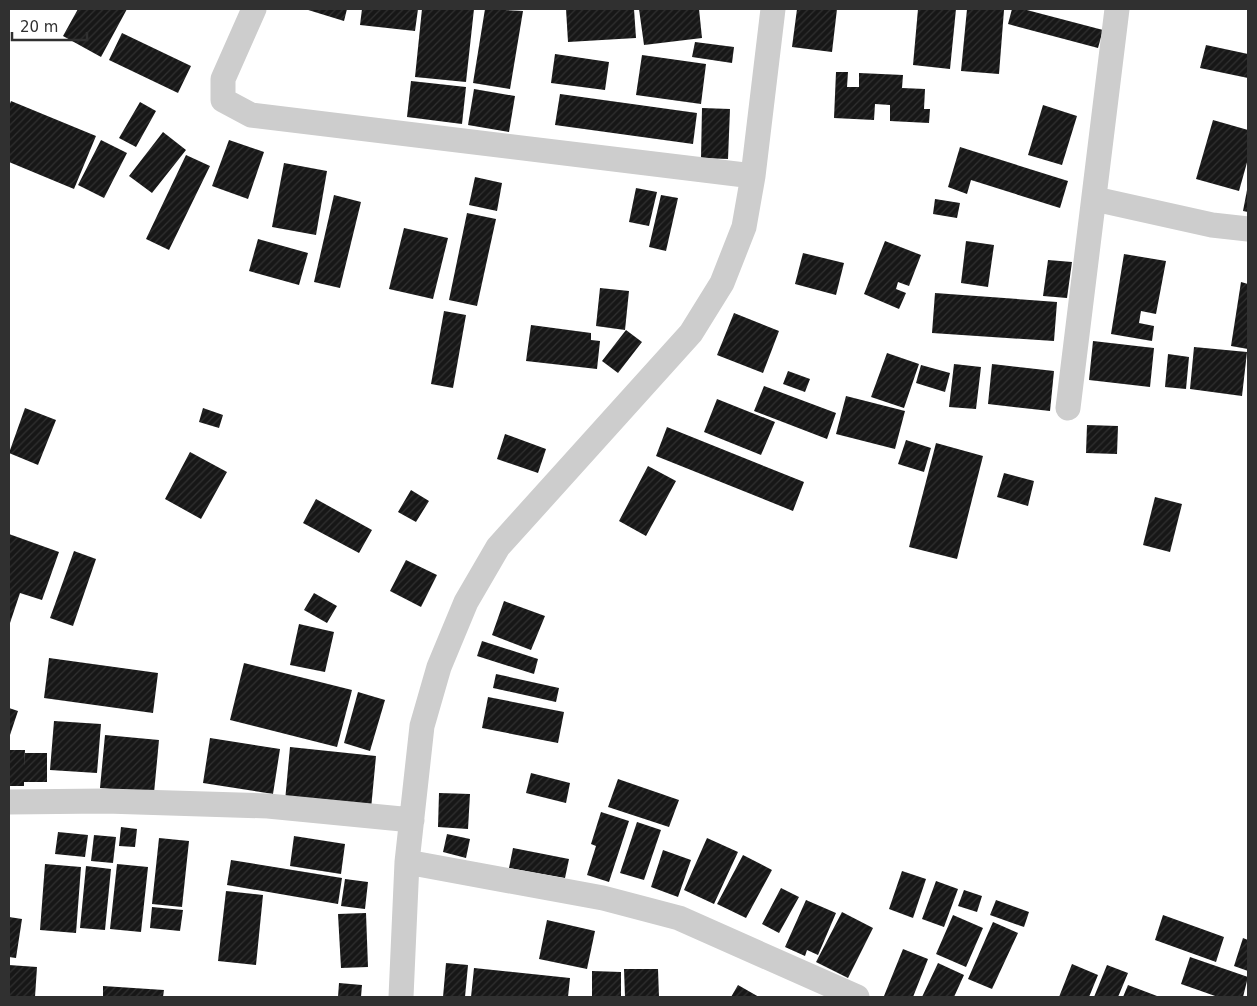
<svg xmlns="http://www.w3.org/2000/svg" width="1257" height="1006" font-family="'DejaVu Sans',sans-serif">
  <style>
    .building { fill: url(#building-hatch) }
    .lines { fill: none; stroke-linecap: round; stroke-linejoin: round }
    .minor { stroke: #cdcdcd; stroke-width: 25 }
  </style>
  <defs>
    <pattern id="building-hatch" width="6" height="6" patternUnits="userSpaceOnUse" patternTransform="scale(1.25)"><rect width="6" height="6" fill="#171717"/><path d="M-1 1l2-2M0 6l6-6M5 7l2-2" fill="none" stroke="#303030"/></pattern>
  </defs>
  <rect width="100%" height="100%" fill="#fff"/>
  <path class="building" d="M 78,9 L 127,9 L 101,57 L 63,36 Z
    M 305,9 L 347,9 L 344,21 Z
    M 362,9 L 418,9 L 415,31 L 360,25 Z
    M 422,9 L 474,9 L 466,82 L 415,77 Z
    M 485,9 L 523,11 L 510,89 L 473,83 Z
    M 566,9 L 634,9 L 636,38 L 568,42 Z
    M 639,9 L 699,9 L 702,38 L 644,45 Z
    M 797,9 L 837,9 L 832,52 L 792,47 Z
    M 918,9 L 956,9 L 950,69 L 913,65 Z
    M 967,9 L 1004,10 L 999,74 L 961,71 Z
    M 1012,9 L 1023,9 L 1103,30 L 1098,48 L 1008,24 Z
    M 122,33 L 191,66 L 178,93 L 109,60 Z
    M 695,42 L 734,47 L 732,63 L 692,57 Z
    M 1206,45 L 1248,54 L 1248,78 L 1200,68 Z
    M 555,54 L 609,62 L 605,90 L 551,83 Z
    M 642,55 L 706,64 L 701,104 L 636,95 Z
    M 836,72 L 848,72 L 847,87 L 859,87 L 859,73 L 903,75 L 902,88 L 925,89 L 924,109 L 930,109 L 929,123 L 890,121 L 890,105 L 875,104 L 874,120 L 834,118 Z
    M 411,81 L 466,87 L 462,124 L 407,117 Z
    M 474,89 L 515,96 L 509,132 L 468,125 Z
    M 560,94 L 697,113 L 693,144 L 555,125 Z
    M 11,101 L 96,136 L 74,189 L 9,162 L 9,106 Z
    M 140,102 L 156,111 L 136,147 L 119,138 Z
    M 1043,105 L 1077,116 L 1062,165 L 1028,155 Z
    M 702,108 L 730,109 L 728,159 L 701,158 Z
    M 1213,120 L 1248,130 L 1248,159 L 1239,191 L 1196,179 Z
    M 163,132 L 186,150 L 152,193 L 129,176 Z
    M 101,140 L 127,153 L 104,198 L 78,185 Z
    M 229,140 L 264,152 L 248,199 L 212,186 Z
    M 960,147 L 1068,181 L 1060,208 L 971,180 L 967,194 L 948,187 Z
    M 186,155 L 210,166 L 169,250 L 146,239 Z
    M 284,163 L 327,171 L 316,235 L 272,227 Z
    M 475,177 L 502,183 L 497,211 L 469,205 Z
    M 636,188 L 657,192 L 649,226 L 629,222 Z
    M 1247,190 L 1248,190 L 1248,212 L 1243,211 Z
    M 334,195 L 361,202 L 340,288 L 314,282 Z
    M 661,195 L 678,198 L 666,251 L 649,247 Z
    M 935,199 L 960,203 L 957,218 L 933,214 Z
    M 467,213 L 496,219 L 477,306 L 449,300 Z
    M 404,228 L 448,238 L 433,299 L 389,289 Z
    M 258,239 L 308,253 L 299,285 L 249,271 Z
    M 885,241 L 921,255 L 909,286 L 898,282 L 896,289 L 906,293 L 899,309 L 864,294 Z
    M 966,241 L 994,245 L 988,287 L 961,283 Z
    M 803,253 L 844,263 L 836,295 L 795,284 Z
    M 1124,254 L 1166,261 L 1156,314 L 1141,311 L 1139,323 L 1154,326 L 1152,341 L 1111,334 Z
    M 1048,260 L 1072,262 L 1067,298 L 1043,296 Z
    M 1241,282 L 1248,284 L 1248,349 L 1231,346 Z
    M 600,288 L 629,291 L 625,330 L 596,326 Z
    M 935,293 L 1057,302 L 1054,341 L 932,333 Z
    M 444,311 L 466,315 L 453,388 L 431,384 Z
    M 734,313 L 779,331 L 763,373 L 717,355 Z
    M 531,325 L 591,333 L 591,340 L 600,341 L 597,369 L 526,361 Z
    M 626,330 L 642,342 L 618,373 L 602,361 Z
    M 1093,341 L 1154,348 L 1150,387 L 1089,380 Z
    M 1194,347 L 1247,352 L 1242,396 L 1190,389 Z
    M 887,353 L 919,364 L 904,408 L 871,397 Z
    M 1168,354 L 1189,357 L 1186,389 L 1165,387 Z
    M 954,364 L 981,367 L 976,409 L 949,407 Z
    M 992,364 L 1054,371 L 1050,411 L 988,404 Z
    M 921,365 L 950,373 L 945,392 L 916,383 Z
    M 788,371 L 810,379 L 805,392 L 783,384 Z
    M 764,386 L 836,413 L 827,439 L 754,411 Z
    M 846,396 L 905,411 L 895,449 L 836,434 Z
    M 717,399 L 775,422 L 761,455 L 704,432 Z
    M 25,408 L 56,420 L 38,465 L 9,453 Z
    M 203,408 L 223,415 L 219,428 L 199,422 Z
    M 1087,425 L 1118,426 L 1117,454 L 1086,453 Z
    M 667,427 L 804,482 L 793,511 L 656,456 Z
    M 505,434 L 546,449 L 538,473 L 497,459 Z
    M 906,440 L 931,448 L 924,472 L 898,464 Z
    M 936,443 L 983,456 L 957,559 L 909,547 Z
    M 190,452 L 227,472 L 201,519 L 165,499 Z
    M 648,466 L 676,481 L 646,536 L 619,521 Z
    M 1004,473 L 1034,481 L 1028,506 L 997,497 Z
    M 411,490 L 429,501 L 416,522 L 398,512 Z
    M 1155,497 L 1182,504 L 1170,552 L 1143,545 Z
    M 316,499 L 372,530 L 359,553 L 303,523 Z
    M 9,534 L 59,552 L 42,600 L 20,593 L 9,626 Z
    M 74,551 L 96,559 L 73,626 L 50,618 Z
    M 406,560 L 437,575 L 421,607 L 390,591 Z
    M 314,593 L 337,606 L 327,623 L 304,610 Z
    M 504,601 L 545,616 L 531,650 L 492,635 Z
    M 299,624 L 334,632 L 325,672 L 290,665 Z
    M 482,641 L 538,659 L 534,674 L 477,656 Z
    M 49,658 L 158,673 L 153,713 L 44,698 Z
    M 244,663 L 352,690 L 337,747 L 230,720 Z
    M 496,674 L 559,688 L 556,702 L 493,688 Z
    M 358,692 L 385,700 L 370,751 L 344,743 Z
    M 488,697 L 564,712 L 558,743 L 482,728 Z
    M 9,708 L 18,711 L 9,738 Z
    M 54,721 L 101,724 L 97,773 L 50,770 Z
    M 105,735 L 159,740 L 154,793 L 100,788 Z
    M 210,738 L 280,749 L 273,794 L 203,783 Z
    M 290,747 L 376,756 L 371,809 L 285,801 Z
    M 9,750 L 25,750 L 24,767 L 25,753 L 47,753 L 47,782 L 24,782 L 24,786 L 9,786 Z
    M 531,773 L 570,783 L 566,803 L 526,793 Z
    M 618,779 L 679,800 L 669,827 L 608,807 Z
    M 439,793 L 470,794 L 468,829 L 438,827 Z
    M 601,812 L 629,821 L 609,882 L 587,875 L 596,846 L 591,844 Z
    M 637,822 L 661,830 L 644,880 L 620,873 Z
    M 121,827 L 137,829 L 135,847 L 119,846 Z
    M 58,832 L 88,835 L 85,857 L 55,854 Z
    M 447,834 L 470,839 L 466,858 L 443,852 Z
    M 94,835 L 116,837 L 113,863 L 91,861 Z
    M 294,836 L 345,844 L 341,874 L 290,866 Z
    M 159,838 L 189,841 L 182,907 L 152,904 Z
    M 707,838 L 738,852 L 714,904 L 684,890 Z
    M 513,848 L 569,859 L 565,878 L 509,868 Z
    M 663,850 L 691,860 L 678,897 L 651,887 Z
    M 743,855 L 772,870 L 746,918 L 717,904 Z
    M 231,860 L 342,878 L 338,904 L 227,885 Z
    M 45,864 L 81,867 L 76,933 L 40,930 Z
    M 117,864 L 148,867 L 141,932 L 110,929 Z
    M 86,866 L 111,869 L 105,930 L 80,928 Z
    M 902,871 L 926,879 L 913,918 L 889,909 Z
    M 345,879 L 368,882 L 365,909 L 341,906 Z
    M 936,881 L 958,889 L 944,927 L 922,919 Z
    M 781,888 L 799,897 L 779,933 L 762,924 Z
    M 964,890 L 982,896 L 977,912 L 958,906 Z
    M 226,891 L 263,895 L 256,965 L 218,961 Z
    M 806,900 L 836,913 L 818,955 L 807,950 L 805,956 L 785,947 Z
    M 996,900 L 1029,912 L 1024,927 L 990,915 Z
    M 152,907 L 183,910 L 180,931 L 150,928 Z
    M 842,912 L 873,928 L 848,978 L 816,962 Z
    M 366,913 L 368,967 L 341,968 L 338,914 Z
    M 953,915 L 983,928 L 966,967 L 936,954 Z
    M 1163,915 L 1224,937 L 1216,962 L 1155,940 Z
    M 9,917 L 22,919 L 16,958 L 9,957 Z
    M 547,920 L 595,931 L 587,969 L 539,959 Z
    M 993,922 L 1018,933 L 992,989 L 968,979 Z
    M 1243,938 L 1248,940 L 1248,971 L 1234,966 Z
    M 903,949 L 928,959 L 913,997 L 889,997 L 884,996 Z
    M 1190,957 L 1248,977 L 1243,997 L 1218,997 L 1181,984 Z
    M 446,963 L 468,965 L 465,997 L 443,997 Z
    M 938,963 L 964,975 L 954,997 L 922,997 Z
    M 1072,964 L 1098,975 L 1089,997 L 1059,997 Z
    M 9,965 L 37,967 L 35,997 L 9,997 Z
    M 1107,965 L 1128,973 L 1118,997 L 1094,997 Z
    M 474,968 L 570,978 L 568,997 L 471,997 Z
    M 624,969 L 658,969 L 659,997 L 625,997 Z
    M 592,971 L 621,972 L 621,997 L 592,997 Z
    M 339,983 L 362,985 L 361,997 L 338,997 Z
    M 738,985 L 759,997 L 731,997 Z
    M 1128,985 L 1157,996 L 1157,997 L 1123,997 Z
    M 103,986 L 164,990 L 163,997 L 103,997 Z"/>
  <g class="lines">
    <path class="minor" d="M 254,9 L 223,79 L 223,100 L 251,115 L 753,176
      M 1095,199 L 1212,225 L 1248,229
      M 1068,408 L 1117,9
      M 9,802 L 106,801 L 268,806 L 412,820
      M 407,862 L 603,898 L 679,918 L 857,997
      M 401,997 L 407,862 L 422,726 L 439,667 L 466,602 L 498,547 L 691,333 L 722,283 L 744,227 L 753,176 L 773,9"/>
  </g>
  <rect width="1257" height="1006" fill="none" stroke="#303030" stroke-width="20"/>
  <path d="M12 32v8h75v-8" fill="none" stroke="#303030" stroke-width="2.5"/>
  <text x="20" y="32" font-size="15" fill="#303030" stroke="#ffffff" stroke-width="4" paint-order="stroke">20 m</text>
</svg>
